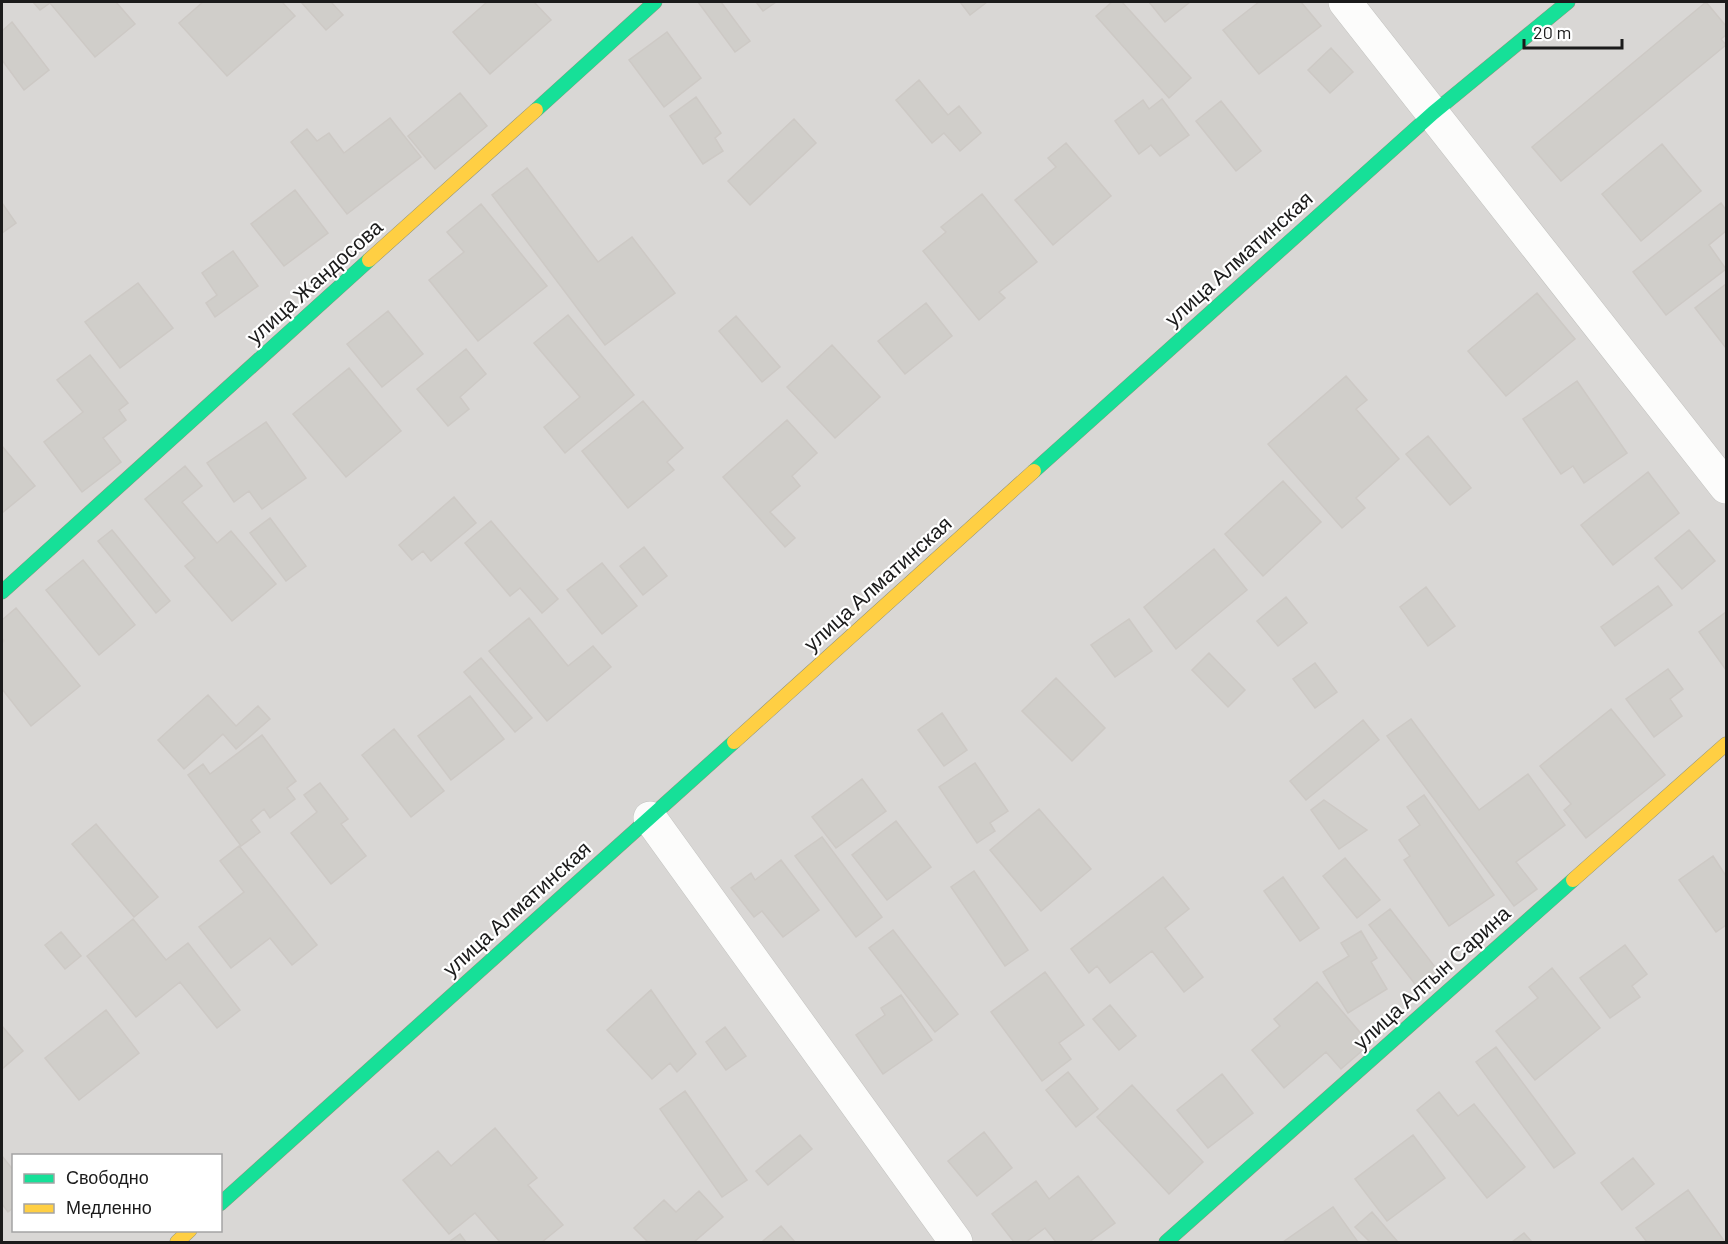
<svg xmlns="http://www.w3.org/2000/svg" width="1728" height="1244" font-family="Barlow,sans-serif">
  <style>
    .residential { fill: #d9d7d5; fill-rule: evenodd }
    .building { fill: #d0ceca; stroke: #cdc9c5; stroke-width: 1.5 }
    .lines { fill: none; stroke-linecap: round; stroke-linejoin: round }
    .street-casing { stroke: #c2c2bf; stroke-width: 34 }
    .fast-casing { stroke: #90937c; stroke-width: 15 }
    .slow-casing { stroke: #90937c; stroke-width: 15 }
    .street { stroke: #fcfcfb; stroke-width: 33 }
    .fast { stroke: #16e098; stroke-width: 14 }
    .slow { stroke: #ffcf43; stroke-width: 14 }
    .labels { text-anchor: middle; stroke-width: 4.5; stroke-linejoin: round; paint-order: stroke }
    .street-label { font-size: 21px; fill: #1b1b1b; stroke: #fff }
  </style>
  <rect width="100%" height="100%" fill="#eae8e3"/>
  <path class="residential" d="M 2,2 L 1726,2 L 1726,1242 L 2,1242 ZM 14,1156 L 220,1156 L 220,1230 L 14,1230 Z"/>
  <path class="building" d="M 33,2 L 116,2 L 135,24 L 95,57 L 50,3 L 40,10 Z
    M 203,2 L 282,2 L 295,16 L 227,76 L 179,23 Z
    M 301,2 L 331,2 L 343,15 L 326,30 Z
    M 487,2 L 534,2 L 551,20 L 490,74 L 453,32 Z
    M 698,2 L 721,2 L 750,41 L 735,52 Z
    M 756,2 L 776,2 L 763,11 Z
    M 960,2 L 987,2 L 970,15 Z
    M 1112,2 L 1122,2 L 1191,78 L 1169,98 L 1096,16 Z
    M 1149,2 L 1190,2 L 1165,22 Z
    M 1259,2 L 1301,2 L 1321,26 L 1259,74 L 1223,30 Z
    M 1706,2 L 1726,26 L 1726,35 L 1721,39 L 1726,45 L 1561,181 L 1532,147 Z
    M 12,22 L 49,70 L 24,90 L 2,60 L 2,31 Z
    M 667,32 L 701,78 L 664,107 L 629,60 Z
    M 1331,48 L 1353,72 L 1330,93 L 1308,70 Z
    M 919,80 L 948,115 L 959,106 L 981,133 L 960,151 L 944,133 L 932,143 L 896,100 Z
    M 460,93 L 487,126 L 435,169 L 408,136 Z
    M 696,97 L 721,133 L 715,138 L 723,151 L 703,164 L 670,116 Z
    M 1162,99 L 1189,135 L 1160,156 L 1151,145 L 1139,154 L 1115,121 L 1143,100 L 1149,109 Z
    M 1221,101 L 1261,151 L 1236,171 L 1196,121 Z
    M 390,118 L 421,157 L 347,214 L 291,142 L 307,129 L 317,141 L 329,133 L 344,153 Z
    M 794,119 L 816,143 L 750,205 L 728,181 Z
    M 1066,143 L 1111,196 L 1053,245 L 1015,200 L 1056,167 L 1048,158 Z
    M 1662,144 L 1701,191 L 1641,241 L 1602,194 Z
    M 527,168 L 598,262 L 632,237 L 675,293 L 605,345 L 492,195 Z
    M 295,190 L 328,233 L 284,266 L 251,224 Z
    M 982,194 L 1037,262 L 999,292 L 1005,298 L 979,320 L 923,251 L 946,232 L 941,227 Z
    M 2,203 L 16,223 L 2,233 Z
    M 1721,203 L 1726,210 L 1726,231 L 1709,245 L 1726,269 L 1666,315 L 1633,272 Z
    M 481,204 L 547,286 L 478,341 L 429,280 L 464,252 L 447,232 Z
    M 233,251 L 258,286 L 215,317 L 206,303 L 217,295 L 202,273 Z
    M 138,283 L 173,328 L 120,368 L 85,322 Z
    M 1726,284 L 1726,348 L 1695,308 Z
    M 1537,293 L 1575,339 L 1506,396 L 1468,351 Z
    M 926,303 L 952,336 L 905,374 L 878,341 Z
    M 388,311 L 423,354 L 382,387 L 347,344 Z
    M 568,315 L 634,395 L 565,453 L 544,427 L 580,397 L 534,343 Z
    M 736,316 L 780,367 L 762,382 L 719,331 Z
    M 832,345 L 880,397 L 835,438 L 787,387 Z
    M 466,349 L 486,374 L 460,397 L 469,409 L 448,426 L 417,389 Z
    M 90,355 L 128,403 L 119,410 L 126,420 L 103,438 L 121,462 L 82,492 L 44,442 L 83,412 L 57,380 Z
    M 349,368 L 401,431 L 346,477 L 293,414 Z
    M 1346,376 L 1367,400 L 1356,409 L 1399,459 L 1356,498 L 1365,508 L 1342,528 L 1268,444 Z
    M 1577,381 L 1627,453 L 1584,483 L 1573,466 L 1561,474 L 1523,419 Z
    M 643,401 L 683,448 L 667,462 L 674,470 L 628,508 L 582,451 Z
    M 787,420 L 817,453 L 792,476 L 800,486 L 770,512 L 795,538 L 785,547 L 723,477 Z
    M 266,422 L 306,478 L 262,509 L 249,491 L 234,502 L 207,463 Z
    M 1428,436 L 1471,488 L 1450,505 L 1406,454 Z
    M 2,446 L 35,486 L 2,513 Z
    M 185,466 L 202,486 L 182,502 L 217,543 L 231,531 L 276,584 L 232,621 L 185,566 L 195,558 L 145,499 Z
    M 1648,472 L 1679,513 L 1613,565 L 1581,525 Z
    M 1283,481 L 1321,522 L 1263,576 L 1225,534 Z
    M 454,497 L 476,523 L 431,561 L 423,551 L 412,560 L 399,545 Z
    M 270,518 L 306,566 L 286,581 L 250,533 Z
    M 491,521 L 558,599 L 542,613 L 520,588 L 510,596 L 465,543 Z
    M 112,530 L 170,601 L 156,613 L 98,541 Z
    M 1689,530 L 1715,561 L 1682,589 L 1655,558 Z
    M 644,547 L 667,576 L 643,595 L 620,566 Z
    M 1214,549 L 1247,590 L 1176,649 L 1144,607 Z
    M 83,560 L 135,625 L 99,655 L 46,590 Z
    M 602,563 L 637,606 L 602,634 L 567,590 Z
    M 1658,586 L 1672,605 L 1615,646 L 1601,627 Z
    M 1426,587 L 1455,626 L 1428,646 L 1400,607 Z
    M 1286,597 L 1307,623 L 1278,646 L 1257,621 Z
    M 16,608 L 80,686 L 31,726 L 2,689 L 2,643 L 4,641 L 2,638 L 2,620 Z
    M 1726,612 L 1726,670 L 1699,632 Z
    M 529,618 L 568,666 L 593,646 L 611,667 L 547,721 L 489,651 Z
    M 1129,619 L 1152,651 L 1115,677 L 1091,645 Z
    M 1209,653 L 1245,690 L 1228,707 L 1192,670 Z
    M 481,658 L 532,718 L 515,732 L 464,672 Z
    M 1315,663 L 1337,692 L 1315,708 L 1293,679 Z
    M 1668,669 L 1683,689 L 1670,699 L 1682,716 L 1654,737 L 1626,699 Z
    M 1056,678 L 1105,728 L 1072,761 L 1022,711 Z
    M 208,695 L 236,726 L 258,706 L 270,719 L 236,749 L 223,734 L 184,769 L 158,740 Z
    M 470,696 L 504,739 L 451,780 L 418,736 Z
    M 1611,709 L 1665,775 L 1586,838 L 1564,810 L 1571,804 L 1540,766 Z
    M 942,713 L 967,750 L 944,766 L 918,730 Z
    M 1411,719 L 1479,810 L 1528,774 L 1565,825 L 1516,862 L 1537,889 L 1514,906 L 1387,736 Z
    M 1363,720 L 1379,740 L 1306,800 L 1290,781 Z
    M 394,729 L 444,791 L 411,817 L 362,755 Z
    M 262,735 L 296,781 L 287,788 L 295,799 L 270,818 L 264,809 L 251,820 L 260,832 L 241,846 L 188,775 L 203,764 L 210,774 Z
    M 975,763 L 1008,811 L 990,823 L 995,831 L 977,843 L 939,787 Z
    M 862,779 L 886,811 L 836,848 L 812,817 Z
    M 320,783 L 348,819 L 341,824 L 366,856 L 331,884 L 291,833 L 317,812 L 304,795 Z
    M 1424,795 L 1494,895 L 1449,926 L 1404,860 L 1410,856 L 1399,840 L 1420,825 L 1407,807 Z
    M 1324,800 L 1367,830 L 1339,849 L 1311,810 Z
    M 1039,809 L 1091,869 L 1041,911 L 990,850 Z
    M 896,821 L 931,867 L 887,900 L 852,855 Z
    M 96,824 L 158,897 L 134,917 L 72,844 Z
    M 822,837 L 882,917 L 856,937 L 795,856 Z
    M 239,846 L 317,945 L 292,965 L 270,938 L 231,968 L 199,927 L 244,892 L 220,861 Z
    M 1713,856 L 1726,876 L 1726,925 L 1716,932 L 1679,880 Z
    M 1345,858 L 1380,900 L 1357,918 L 1323,876 Z
    M 781,860 L 819,910 L 783,937 L 762,911 L 754,917 L 731,888 L 751,873 L 755,880 Z
    M 974,871 L 1028,950 L 1005,966 L 951,887 Z
    M 1163,877 L 1189,909 L 1165,928 L 1203,977 L 1184,992 L 1152,951 L 1110,983 L 1097,966 L 1089,973 L 1071,949 Z
    M 1283,877 L 1319,928 L 1300,941 L 1264,891 Z
    M 1390,909 L 1439,972 L 1418,988 L 1369,925 Z
    M 133,919 L 166,960 L 188,943 L 240,1010 L 217,1028 L 180,982 L 136,1017 L 87,956 Z
    M 893,930 L 958,1014 L 935,1032 L 869,948 Z
    M 1361,931 L 1377,958 L 1371,962 L 1387,989 L 1348,1013 L 1323,972 L 1349,956 L 1341,943 Z
    M 61,932 L 81,956 L 65,969 L 45,945 Z
    M 1625,945 L 1647,974 L 1632,986 L 1640,997 L 1610,1018 L 1580,978 Z
    M 1552,968 L 1600,1028 L 1535,1080 L 1496,1031 L 1538,998 L 1529,987 Z
    M 1045,972 L 1084,1025 L 1059,1043 L 1071,1059 L 1042,1081 L 991,1012 Z
    M 1317,982 L 1370,1044 L 1341,1069 L 1326,1052 L 1284,1088 L 1252,1050 L 1280,1026 L 1274,1019 Z
    M 651,990 L 696,1054 L 677,1072 L 670,1063 L 652,1079 L 607,1030 Z
    M 901,995 L 932,1040 L 883,1074 L 856,1035 L 885,1015 L 881,1008 Z
    M 1110,1005 L 1136,1036 L 1119,1050 L 1093,1019 Z
    M 106,1010 L 139,1053 L 79,1100 L 45,1058 Z
    M 2,1026 L 23,1051 L 2,1069 Z
    M 725,1027 L 746,1056 L 726,1070 L 706,1042 Z
    M 1496,1047 L 1575,1153 L 1554,1168 L 1476,1062 Z
    M 1068,1072 L 1098,1109 L 1076,1127 L 1046,1090 Z
    M 1222,1074 L 1253,1113 L 1208,1148 L 1177,1110 Z
    M 1132,1085 L 1203,1162 L 1169,1194 L 1097,1117 Z
    M 685,1091 L 747,1180 L 722,1197 L 660,1109 Z
    M 1439,1092 L 1458,1116 L 1474,1104 L 1525,1167 L 1487,1198 L 1417,1110 Z
    M 495,1128 L 537,1178 L 528,1185 L 563,1225 L 542,1242 L 500,1242 L 475,1213 L 449,1234 L 403,1180 L 438,1151 L 451,1166 Z
    M 984,1132 L 1012,1168 L 977,1196 L 948,1161 Z
    M 800,1135 L 812,1149 L 768,1185 L 756,1171 Z
    M 1413,1135 L 1445,1178 L 1387,1221 L 1355,1179 Z
    M 2,1156 L 14,1171 L 14,1207 L 8,1212 L 2,1204 Z
    M 1633,1158 L 1654,1184 L 1622,1210 L 1601,1183 Z
    M 1078,1176 L 1115,1223 L 1089,1242 L 1056,1242 L 1045,1228 L 1026,1242 L 1014,1242 L 992,1214 L 1036,1181 L 1049,1199 Z
    M 1688,1190 L 1725,1242 L 1647,1242 L 1636,1228 Z
    M 699,1191 L 723,1217 L 694,1242 L 648,1242 L 634,1228 L 664,1200 L 676,1212 Z
    M 1333,1207 L 1358,1242 L 1283,1242 Z
    M 1372,1212 L 1398,1242 L 1370,1242 L 1355,1227 Z
    M 781,1226 L 795,1242 L 764,1242 L 763,1241 Z
    M 1524,1233 L 1532,1242 L 1512,1242 Z
    M 460,1234 L 466,1242 L 449,1242 Z"/>
  <g class="lines">
    <g class="street-casing">
      <path id="street" d="M 1345,2 L 1726,487
        M 650,818 L 956,1242"/>
    </g>
    <g class="fast-casing">
      <path id="fast" d="M 536,110 L 655,2
        M 1034,471 L 1433,113 L 1568,2
        M 2,592 L 369,260
        M 220,1204 L 734,742
        M 1166,1242 L 1573,880"/>
    </g>
    <g class="slow-casing">
      <path id="slow" d="M 369,260 L 536,110
        M 734,742 L 1034,471
        M 1573,880 L 1726,744
        M 177,1242 L 190,1230"/>
    </g>
    <use href="#street" class="street"/>
    <use href="#fast" class="fast"/>
    <use href="#slow" class="slow"/>
  </g>
  <g class="labels">
    <g class="street-label">
      <text transform="translate(1239 259) rotate(-42)" y="7">улица Алматинская</text>
      <text transform="translate(315 282) rotate(-42)" y="7">улица Жандосова</text>
      <text transform="translate(878 584) rotate(-42)" y="7">улица Алматинская</text>
      <text transform="translate(517 909) rotate(-42)" y="7">улица Алматинская</text>
      <text transform="translate(1432 978) rotate(-42)" y="7">улица Алтын Сарина</text>
    </g>
  </g>
  <rect width="1728" height="1244" fill="none" stroke="#1b1b1b" stroke-width="6"/>
  <rect x="12" y="1154" width="210" height="78" fill="#ffffff" stroke="#a4a4a4" stroke-width="1.5"/>
  <rect x="24" y="1174" width="30" height="9" fill="#16e098" stroke="#a4a4a4" stroke-width="1.5"/>
  <text x="66" y="1184" font-size="18" fill="#1b1b1b">Свободно</text>
  <rect x="24" y="1204" width="30" height="9" fill="#ffcf43" stroke="#a4a4a4" stroke-width="1.5"/>
  <text x="66" y="1214" font-size="18" fill="#1b1b1b">Медленно</text>
  <path d="M1524 39v9h98v-9" fill="none" stroke="#1b1b1b" stroke-width="3"/>
  <text x="1533" y="39" font-size="18" fill="#1b1b1b" stroke="#ffffff" stroke-width="4.5" paint-order="stroke">20 m</text>
</svg>
